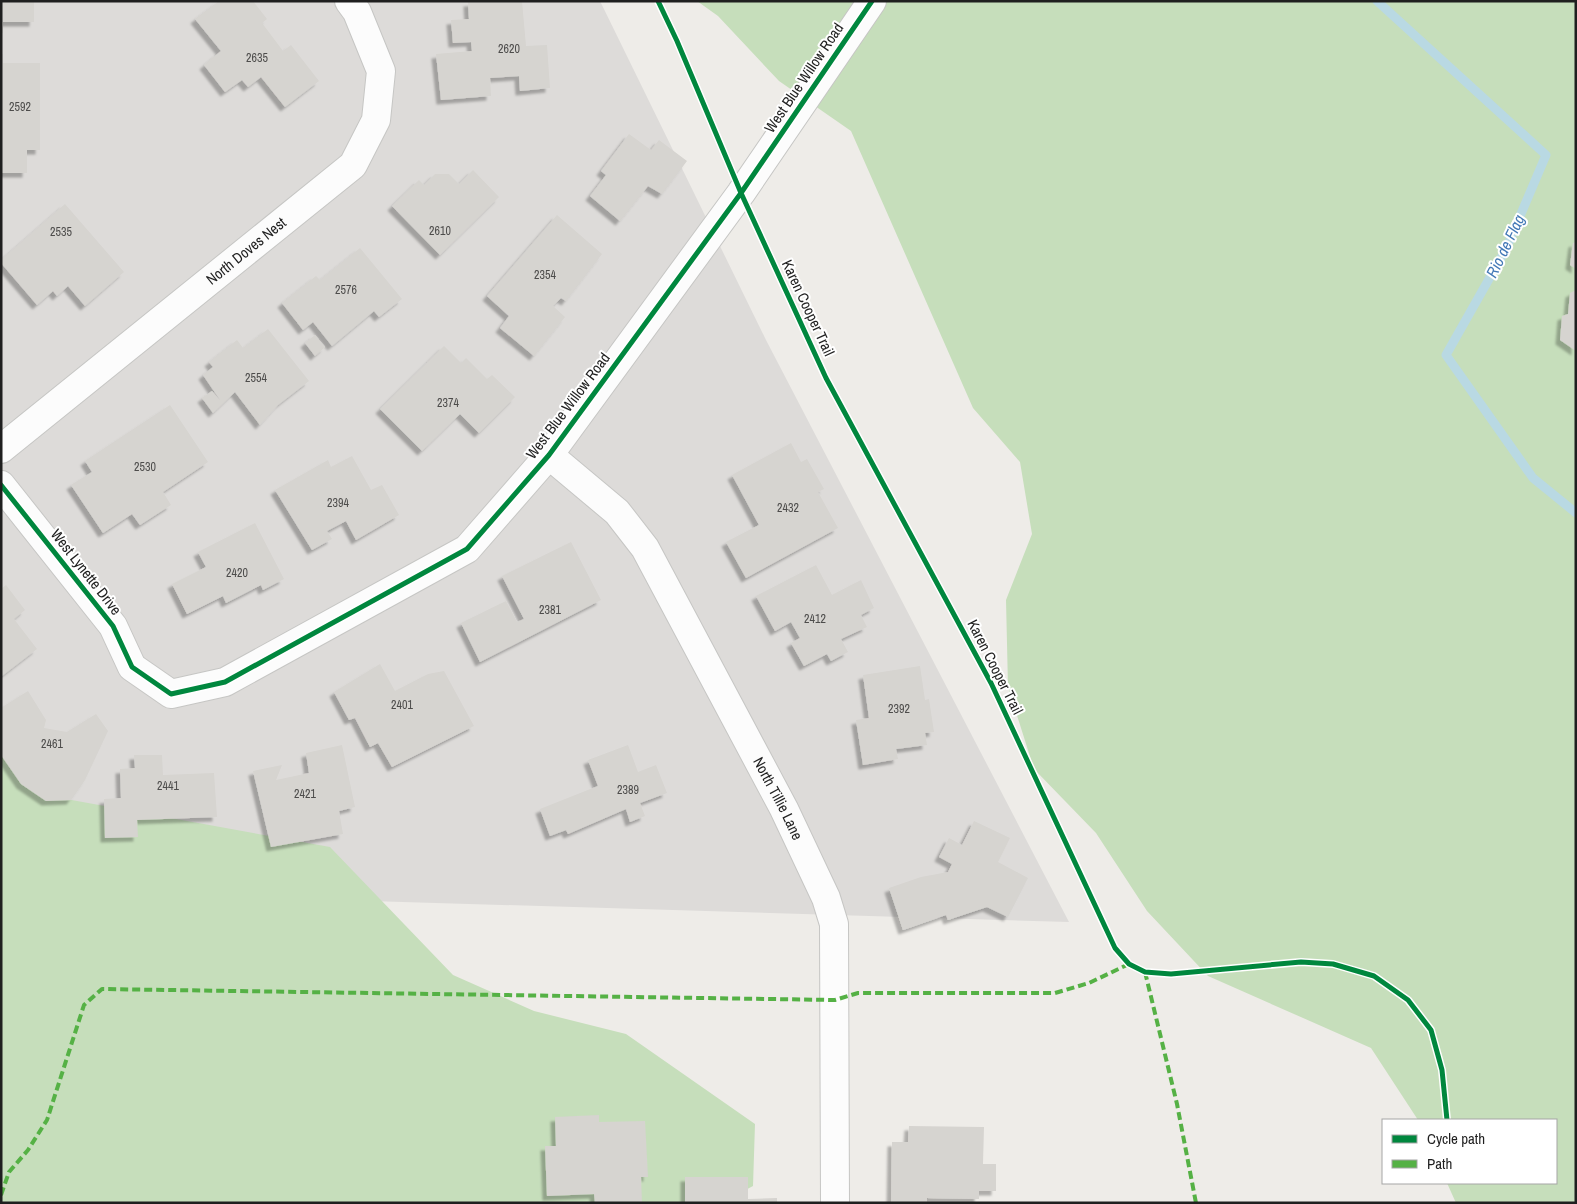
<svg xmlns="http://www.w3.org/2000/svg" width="1577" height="1204" font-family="'Archivo Narrow',sans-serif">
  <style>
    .residential { fill: #dddbd9 }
    .forest { fill: #c6debb }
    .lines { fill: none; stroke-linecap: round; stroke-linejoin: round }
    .stream { stroke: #b9d9e3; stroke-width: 9 }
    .building { fill: #d6d4d0; filter: url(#shadow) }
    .street-casing { stroke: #c6c6c4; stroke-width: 30 }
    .street { stroke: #fcfcfc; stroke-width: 28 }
    .quiet { stroke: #55b145; stroke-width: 4; stroke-dasharray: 8 4; stroke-linecap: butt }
    .cycleway-casing { stroke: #fff; stroke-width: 8 }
    .cycleway { stroke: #00873e; stroke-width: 5 }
    .labels { text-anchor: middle; stroke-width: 4; stroke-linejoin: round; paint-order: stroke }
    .number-label { font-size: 12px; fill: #4d4c4b }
    .street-label { font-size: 15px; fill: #1f1f1f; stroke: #fff }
    .water-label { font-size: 16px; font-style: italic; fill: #4479b7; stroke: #fff }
  </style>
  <defs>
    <filter id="shadow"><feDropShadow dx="-4.5" dy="4.5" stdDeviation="1" flood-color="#0004"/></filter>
  </defs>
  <rect width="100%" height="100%" fill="#eeece8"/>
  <path class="residential" d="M 1,1 L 600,1 L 766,340 L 1069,922 L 105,893 L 1,746 Z"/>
  <path class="forest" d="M 697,1 L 1576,1 L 1576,1203 L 1456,1203 L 1447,1183 L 1556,1183 L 1556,1120 L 1418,1120 L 1371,1048 L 1208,976 L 1147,911 L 1096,833 L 1034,769 L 1008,687 L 1006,600 L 1032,534 L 1020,462 L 973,408 L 851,131 L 779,81 L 718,16 Z
    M 1,743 L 44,795 L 330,847 L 453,975 L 534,1011 L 626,1034 L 755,1124 L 753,1186 L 721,1203 L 1,1203 Z"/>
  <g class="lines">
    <path class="stream" d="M 1377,1 L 1546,155 L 1506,249 L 1446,355 L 1533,478 L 1576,513"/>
  </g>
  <path class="building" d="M 1,1 L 34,1 L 34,22 L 3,22 L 3,33 L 1,33 Z
    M 219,1 L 253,1 L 267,19 L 262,23 L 283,51 L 291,45 L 319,81 L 285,107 L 261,77 L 248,87 L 242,80 L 225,92 L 204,65 L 221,51 L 195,19 Z
    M 522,1 L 526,46 L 547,45 L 550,88 L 520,91 L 519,76 L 490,78 L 491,96 L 441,100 L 436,54 L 472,51 L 471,42 L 453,43 L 451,20 L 469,19 L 468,2 Z
    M 1,54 L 3,54 L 3,63 L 40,63 L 40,150 L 27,150 L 27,173 L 1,173 Z
    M 629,134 L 651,150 L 659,140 L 687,161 L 662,194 L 648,186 L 620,221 L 590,196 L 606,175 L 601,171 Z
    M 473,170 L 499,197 L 440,255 L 392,206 L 419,180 L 424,185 L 435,174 L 449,174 L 459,184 Z
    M 65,204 L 124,272 L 85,306 L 68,286 L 57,296 L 53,291 L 37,305 L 1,263 L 1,260 Z
    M 557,215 L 602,254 L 566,301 L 561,298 L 553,306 L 565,317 L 534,356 L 500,328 L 509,316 L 487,296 Z
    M 1576,242 L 1576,269 L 1570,265 L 1573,243 Z
    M 360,248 L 402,299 L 379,317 L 374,311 L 332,346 L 313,322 L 303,330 L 282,303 L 316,276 L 320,280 Z
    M 1576,290 L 1576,351 L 1560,340 L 1562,316 L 1568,314 L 1570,293 Z
    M 268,329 L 309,381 L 278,405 L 260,425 L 235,392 L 213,413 L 202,398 L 212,391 L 220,400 L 203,375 L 213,367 L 209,362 L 237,340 L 243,348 Z
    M 315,335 L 325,347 L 315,356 L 305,343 Z
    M 444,346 L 461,363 L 466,358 L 487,379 L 492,375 L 515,397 L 479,433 L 460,414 L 422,451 L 380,409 Z
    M 170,405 L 208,462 L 163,492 L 171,505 L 140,525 L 132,514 L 103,533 L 71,485 L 92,472 L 85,461 Z
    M 791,443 L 801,462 L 807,459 L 824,489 L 818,492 L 838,528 L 746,578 L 726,542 L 759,525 L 732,475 Z
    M 352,456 L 371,490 L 382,485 L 399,515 L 356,540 L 346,521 L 327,531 L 332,539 L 312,550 L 275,490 L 328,460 L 331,467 Z
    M 255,523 L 284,579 L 263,590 L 261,585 L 226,603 L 223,596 L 187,614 L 172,584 L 206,567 L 198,552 Z
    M 571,542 L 601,600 L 480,662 L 461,623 L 506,601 L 517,622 L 524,619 L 502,576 Z
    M 816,565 L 832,595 L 861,580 L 874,608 L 861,615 L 867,627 L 841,639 L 848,652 L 831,661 L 827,654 L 804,666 L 791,643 L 800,638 L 791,622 L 775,631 L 756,596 Z
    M 6,585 L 25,610 L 14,619 L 37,649 L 2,676 L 1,589 Z
    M 380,664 L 395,691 L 428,674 L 444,671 L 474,726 L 392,767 L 378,743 L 370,747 L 355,718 L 349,720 L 334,692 Z
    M 920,666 L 925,700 L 929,699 L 934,732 L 925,733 L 927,745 L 896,749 L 898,759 L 863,765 L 856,720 L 869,718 L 863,675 Z
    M 28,691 L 46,720 L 44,728 L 67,732 L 96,714 L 108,731 L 85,780 L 71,800 L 46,801 L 21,784 L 1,755 L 1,708 Z
    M 342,745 L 355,807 L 339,811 L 343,834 L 271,847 L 253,771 L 282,765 L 276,780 L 309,773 L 306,753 Z
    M 628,745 L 638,772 L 656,765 L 667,793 L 640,803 L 645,816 L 630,822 L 626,809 L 568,834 L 566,830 L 550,836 L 540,809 L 598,786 L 588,760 Z
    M 134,755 L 162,755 L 163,775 L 214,773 L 217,817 L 137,820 L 138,837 L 105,838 L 104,799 L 121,798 L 120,769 L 135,768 Z
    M 974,821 L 1010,838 L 998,862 L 1028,878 L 1008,917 L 987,907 L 948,920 L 946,915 L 903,930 L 889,888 L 921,877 L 948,872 L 952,864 L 939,857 L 949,838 L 962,845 Z
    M 599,1115 L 599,1122 L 645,1121 L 648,1177 L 641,1177 L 642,1203 L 595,1203 L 594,1194 L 547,1196 L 545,1146 L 556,1146 L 555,1117 Z
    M 909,1126 L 984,1127 L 983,1164 L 996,1164 L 996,1191 L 979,1191 L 979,1199 L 927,1198 L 927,1203 L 891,1203 L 892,1142 L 908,1142 Z
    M 685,1177 L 748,1177 L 748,1199 L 777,1198 L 777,1203 L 685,1203 Z"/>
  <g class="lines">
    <g class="street-casing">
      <g id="street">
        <path id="s1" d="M 1,449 L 353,165 L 376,120 L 381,71 L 357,12 L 349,1"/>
        <path id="s2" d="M 549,455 L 617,512 L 645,548 L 784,809 L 826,898 L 834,924 L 835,1203"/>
        <path d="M 1,485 L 113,626 L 132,667 L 171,694 L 225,682 L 467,549 L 549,455 L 741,193 L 872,1"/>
      </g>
    </g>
    <use href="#street" class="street"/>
    <path class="quiet" d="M 1145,972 L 1177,1104 L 1196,1203
      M 1,1195 L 9,1172 L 28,1150 L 47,1120 L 84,1005 L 102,989 L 835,1000 L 858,993 L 1055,993 L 1089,983 L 1129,964"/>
    <g class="cycleway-casing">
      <path id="cycleway" d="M 658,1 L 677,41 L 741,193 L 826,378 L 991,683 L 1115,948 L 1129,964 L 1145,972 L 1171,974 L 1301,962 L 1333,964 L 1374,976 L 1408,1000 L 1431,1030 L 1442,1070 L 1447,1120
        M 1,485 L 113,626 L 132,667 L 171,694 L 225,682 L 467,549 L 549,455 L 741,193 L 872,1"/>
    </g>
    <use href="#cycleway" class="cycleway"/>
  </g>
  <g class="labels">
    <g class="number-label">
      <text x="509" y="53">2620</text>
      <text x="257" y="62">2635</text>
      <text x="20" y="111">2592</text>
      <text x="440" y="235">2610</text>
      <text x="61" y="236">2535</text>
      <text x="545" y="279">2354</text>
      <text x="346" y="294">2576</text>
      <text x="256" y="382">2554</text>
      <text x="448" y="407">2374</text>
      <text x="145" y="471">2530</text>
      <text x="338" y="507">2394</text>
      <text x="788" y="512">2432</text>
      <text x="237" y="577">2420</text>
      <text x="550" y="614">2381</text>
      <text x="815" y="623">2412</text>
      <text x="402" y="709">2401</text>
      <text x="899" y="713">2392</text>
      <text x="52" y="748">2461</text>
      <text x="168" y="790">2441</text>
      <text x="628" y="794">2389</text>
      <text x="305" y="798">2421</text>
    </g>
    <g class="street-label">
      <text transform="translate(804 78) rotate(-56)" y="5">West Blue Willow Road</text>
      <text dy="5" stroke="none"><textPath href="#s1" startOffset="315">North Doves Nest</textPath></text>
      <text transform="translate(808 308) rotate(65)" y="5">Karen Cooper Trail</text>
      <text transform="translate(568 406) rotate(-53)" y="5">West Blue Willow Road</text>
      <text transform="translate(86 572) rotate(52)" y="5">West Lynette Drive</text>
      <text transform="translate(995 667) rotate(63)" y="5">Karen Cooper Trail</text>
      <text dy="5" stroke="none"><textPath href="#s2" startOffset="418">North Tillie Lane</textPath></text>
    </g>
    <g class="water-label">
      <text transform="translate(1505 246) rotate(-64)" y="6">Rio de Flag</text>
    </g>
  </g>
  <rect width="1577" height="1204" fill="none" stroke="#1f1f1f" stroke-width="5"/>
  <rect x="1382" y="1119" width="175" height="65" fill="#ffffff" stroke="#a5a5a5"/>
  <rect x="1392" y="1135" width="25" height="8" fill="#00873e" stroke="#a5a5a5"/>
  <text x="1427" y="1144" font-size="15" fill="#1f1f1f">Cycle path</text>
  <rect x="1392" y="1160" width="25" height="8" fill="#55b145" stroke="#a5a5a5"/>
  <text x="1427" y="1169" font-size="15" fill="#1f1f1f">Path</text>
</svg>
